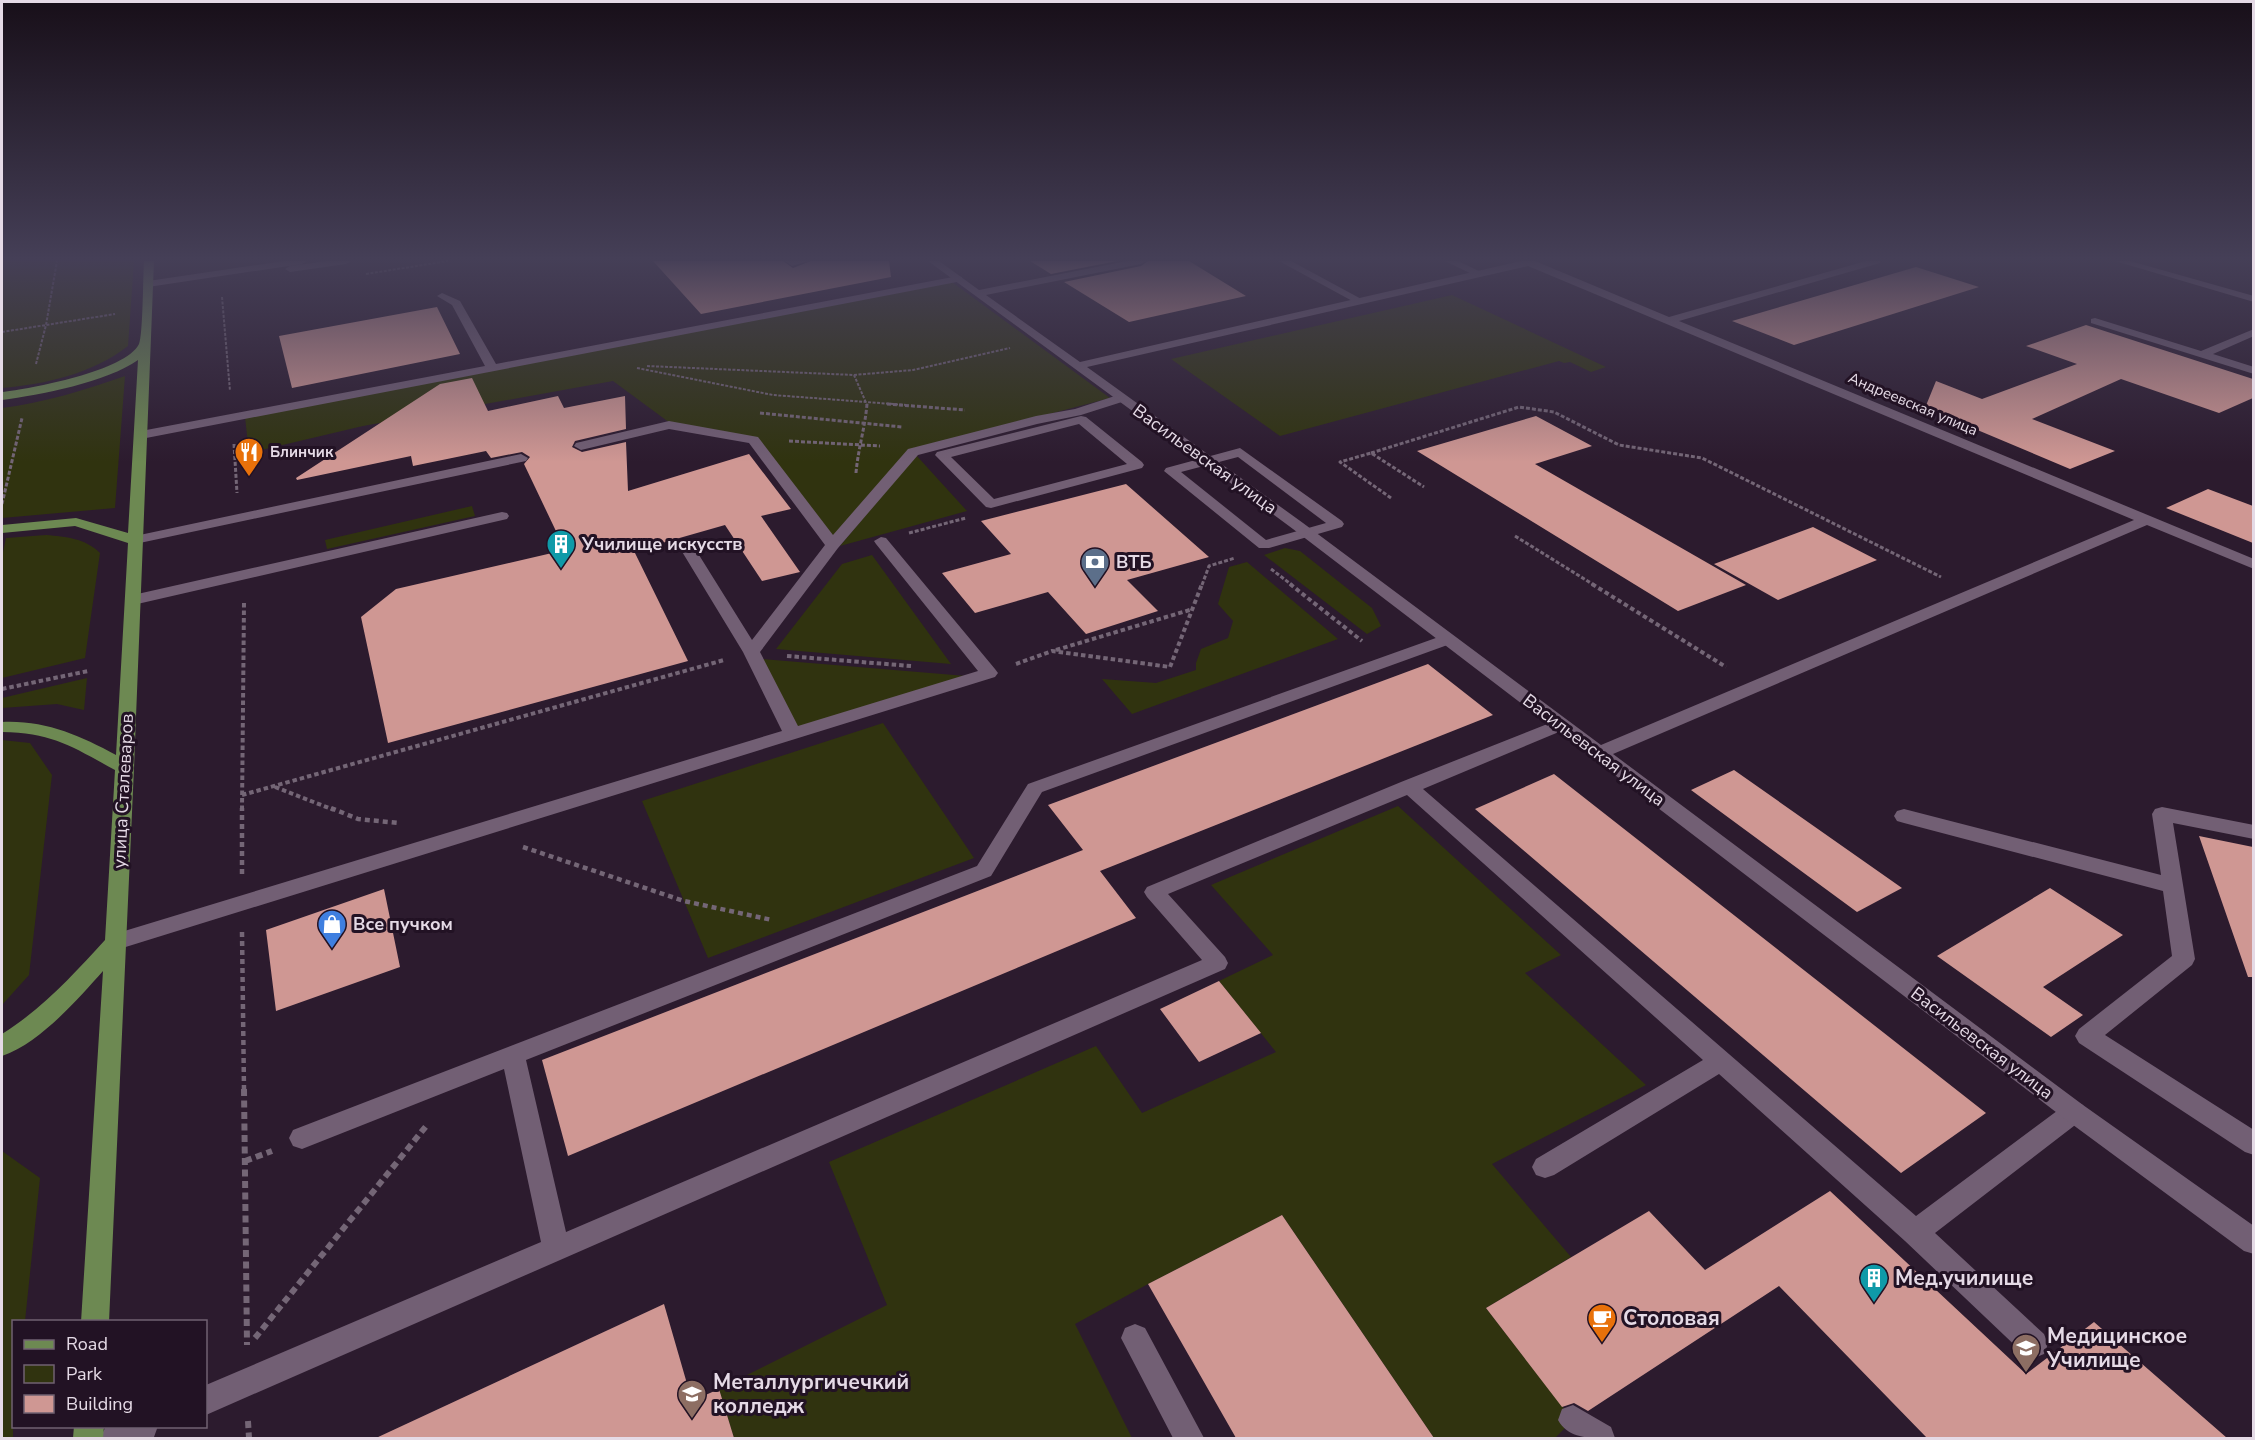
<svg xmlns="http://www.w3.org/2000/svg" width="2255" height="1440" font-family="'Nunito Sans',sans-serif">
  <style>
    .green { fill: #30330f }
    .building { fill: #cf9793 }
    .lines { fill: none; stroke-linecap: round; stroke-linejoin: round }
    .path-far4 { stroke: #746676; stroke-width: 2; stroke-dasharray: 3 1.5; stroke-linecap: butt }
    .path-far3 { stroke: #746676; stroke-width: 3; stroke-dasharray: 4 2; stroke-linecap: butt }
    .path-far2 { stroke: #746676; stroke-width: 4; stroke-dasharray: 4.5 3; stroke-linecap: butt }
    .path-far1 { stroke: #746676; stroke-width: 4.5; stroke-dasharray: 5 4; stroke-linecap: butt }
    .path { stroke: #746676; stroke-width: 6; stroke-dasharray: 7 4.5; stroke-linecap: butt }
    .service { fill: #725f74; fill-rule: evenodd }
    .minor { fill: #725f74; fill-rule: evenodd }
    .primary { fill: #6d8952; fill-rule: evenodd }
    .labels { text-anchor: middle; stroke-width: 6; stroke-linejoin: round; paint-order: stroke }
    .far-street-label { font-size: 15px; fill: #e5dae6; stroke: #221224 }
    .far-poi-label { font-size: 15px; font-weight: bold; fill: #e5dae6; stroke: #221224; text-anchor: start }
    .street-label { font-size: 18px; fill: #e5dae6; stroke: #221224 }
    .poi-label { font-size: 18px; font-weight: bold; fill: #e5dae6; stroke: #221224; text-anchor: start }
    .near-poi-label { font-size: 21px; font-weight: bold; fill: #e5dae6; stroke: #221224; text-anchor: start }
  </style>
  <rect width="100%" height="100%" fill="#2c1b2e"/>
  <path class="green" d="M 2,261 L 134,261 L 128,346 C 92,374 46,384 2,388 Z
    M 952,282 L 1110,398 L 908,451 L 834,537 L 757,438 L 670,423 L 613,381 L 363,426 L 249,453 L 245,417 Z
    M 1452,295 L 1606,367 L 1591,372 L 1570,362 L 1564,363 L 1559,361 L 1280,436 L 1171,359 Z
    M 125,376 L 115,508 L 2,518 L 2,408 C 44,403 84,390 125,376 Z
    M 916,455 L 967,511 L 840,546 Z
    M 472,506 L 475,516 L 327,549 L 325,540 Z
    M 46,535 C 66,537 85,538 100,553 L 85,658 L 2,678 L 2,557 L 6,538 Z
    M 1285,548 L 1300,551 L 1372,608 L 1381,626 L 1367,634 L 1264,555 Z
    M 872,555 L 951,664 L 776,649 L 842,564 Z
    M 1247,562 L 1338,639 L 1132,714 L 1102,679 L 1156,683 L 1196,670 L 1196,663 L 1201,649 L 1228,638 L 1233,621 L 1218,604 L 1229,567 Z
    M 761,659 L 966,676 L 797,728 Z
    M 87,678 L 84,710 L 57,704 L 2,708 L 2,698 Z
    M 883,723 L 974,858 L 708,958 L 642,801 Z
    M 2,740 L 30,743 L 52,775 L 29,975 L 2,1005 Z
    M 1398,806 L 1561,955 L 1525,973 L 1646,1085 L 1492,1164 L 1571,1257 L 1486,1308 L 1573,1420 L 1555,1438 L 1434,1438 L 1282,1215 L 1148,1284 L 1075,1324 L 1132,1438 L 734,1438 L 719,1389 L 887,1305 L 829,1162 L 1096,1046 L 1142,1113 L 1276,1052 L 1219,981 L 1273,955 L 1211,885 Z
    M 2,1151 L 40,1178 L 25,1321 L 14,1322 L 13,1438 L 2,1438 Z"/>
  <path class="building" d="M 653,261 L 783,261 L 793,268 L 811,261 L 889,261 L 891,277 L 701,314 Z
    M 1030,261 L 1117,261 L 1051,274 Z
    M 1148,261 L 1189,261 L 1246,296 L 1129,322 L 1064,282 L 1141,266 Z
    M 1916,267 L 1979,287 L 1794,345 L 1732,321 Z
    M 437,307 L 460,354 L 292,388 L 279,336 Z
    M 2086,325 L 2253,379 L 2253,398 L 2219,413 L 2121,379 L 2032,419 L 2115,451 L 2070,469 L 1925,408 L 1936,381 L 1982,399 L 2077,364 L 2026,346 Z
    M 472,378 L 488,411 L 558,396 L 564,408 L 625,396 L 626,429 L 575,441 L 572,447 L 582,452 L 626,442 L 628,491 L 749,454 L 791,509 L 761,516 L 800,572 L 762,581 L 725,525 L 634,551 L 688,661 L 388,743 L 361,617 L 396,589 L 565,550 L 524,464 L 530,457 L 522,452 L 491,458 L 486,451 L 413,466 L 411,456 L 297,480 L 296,478 L 440,384 Z
    M 1536,416 L 1592,446 L 1535,464 L 1746,585 L 1678,611 L 1417,451 Z
    M 1126,484 L 1209,557 L 1127,580 L 1158,611 L 1086,634 L 1048,592 L 975,613 L 942,573 L 1011,554 L 981,521 Z
    M 2208,489 L 2253,506 L 2253,543 L 2166,508 Z
    M 1813,527 L 1877,560 L 1778,600 L 1714,564 Z
    M 1428,664 L 1493,715 L 1100,871 L 1136,918 L 568,1156 L 542,1060 L 1083,850 L 1048,805 Z
    M 1734,770 L 1902,888 L 1857,912 L 1691,790 Z
    M 1554,774 L 1986,1113 L 1901,1173 L 1475,809 Z
    M 2199,836 L 2253,847 L 2253,977 L 2248,977 Z
    M 2050,888 L 2123,935 L 2043,987 L 2083,1015 L 2051,1037 L 1937,956 Z
    M 384,889 L 400,967 L 276,1011 L 266,930 Z
    M 1219,981 L 1261,1033 L 1199,1062 L 1160,1009 Z
    M 1830,1191 L 2026,1374 L 2094,1322 L 2227,1438 L 1927,1438 L 1779,1286 L 1588,1411 L 1574,1403 L 1562,1407 L 1486,1308 L 1649,1211 L 1705,1270 Z
    M 1282,1215 L 1434,1438 L 1236,1438 L 1148,1284 Z
    M 664,1304 L 692,1401 L 719,1389 L 734,1438 L 376,1438 Z"/>
  <g class="lines">
    <path class="path-far4" d="M 366,274 L 448,261
      M 222,297 L 230,391
      M 2,332 L 115,314
      M 36,364 L 46,325 L 57,261
      M 647,366 L 854,375 L 867,405
      M 637,368 L 773,395 L 906,405
      M 854,375 L 913,370 L 1010,348"/>
    <path class="path-far3" d="M 887,404 L 965,410
      M 760,413 L 902,427
      M 789,441 L 880,446
      M 234,444 L 237,493
      M 1371,453 L 1519,407 L 1554,412 L 1619,445 L 1702,458 L 1941,577
      M 856,473 C 858,449 865,428 867,404
      M 1391,498 L 1340,462 L 1371,453 L 1424,487
      M 2,504 L 22,418
      M 909,533 L 966,518
      M 1515,536 L 1594,585
      M 1271,569 L 1292,585
      M 1202,585 L 1209,566 L 1235,558"/>
    <path class="path-far2" d="M 1290,584 L 1362,641
      M 1592,584 L 1726,667
      M 1056,650 L 1193,609
      M 787,656 L 911,666
      M 1016,664 L 1052,651 L 1170,667 L 1202,584
      M 2,689 L 88,671
      M 275,787 L 334,810
      M 242,795 L 724,660
      M 242,810 L 244,602"/>
    <path class="path-far1" d="M 331,808 L 358,819 L 399,823
      M 523,847 L 684,901 L 772,920
      M 242,874 L 242,808
      M 242,932 L 244,1090"/>
    <path class="path" d="M 244,1089 L 247,1345
      M 245,1161 L 272,1151
      M 255,1338 L 427,1125
      M 248,1421 L 249,1438"/>
    <path class="service" d="M 284,261 L 307,261 L 302,264 L 148,287 L 143,284 L 148,281 Z
      M 327,261 L 351,261 L 346,264 L 290,272 L 285,269 L 290,266 Z
      M 785,261 L 809,261 L 792,266 Z
      M 1279,261 L 1291,261 L 1365,301 L 1364,303 L 1356,303 Z
      M 1445,261 L 1458,261 L 1485,274 L 1476,276 Z
      M 958,276 L 962,277 L 962,281 L 141,439 L 134,435 L 141,431 L 485,366 L 452,305 L 437,296 L 442,293 L 460,301 L 496,364 Z
      M 2095,318 L 2201,351 L 2254,329 L 2254,336 L 2213,354 L 2254,367 L 2254,374 L 2091,323 L 2091,319 Z
      M 1121,394 L 1127,398 L 1125,401 L 1081,415 L 1037,424 L 918,455 L 838,548 L 760,652 L 798,726 L 978,671 L 876,544 L 874,541 L 881,537 L 886,538 L 995,669 L 998,673 L 995,677 L 116,950 L 108,948 L 105,942 L 108,936 L 782,731 L 743,652 L 681,550 L 684,547 L 694,547 L 752,640 L 825,545 L 749,443 L 669,429 L 581,450 L 574,446 L 576,443 L 669,421 L 758,437 L 833,535 L 908,449 L 1036,416 L 1075,409 Z
      M 1081,416 L 1086,417 L 1142,462 L 1144,465 L 1142,468 L 991,508 L 986,507 L 935,455 L 937,452 ZM 1079,424 L 1127,464 L 994,499 L 951,457 Z
      M 1240,448 L 1342,521 L 1344,524 L 1342,527 L 1269,548 L 1259,548 L 1164,471 L 1166,468 ZM 1238,457 L 1326,523 L 1266,540 L 1181,472 Z
      M 521,454 L 528,458 L 526,461 L 135,544 L 128,540 L 135,536 Z
      M 502,512 L 507,513 L 509,516 L 507,519 L 133,605 L 125,600 L 133,595 Z
      M 1447,634 L 1455,639 L 1453,643 L 1042,792 L 991,876 L 526,1060 L 566,1232 L 1202,960 L 1147,897 L 1144,892 L 1147,887 L 1401,782 L 1560,719 L 1566,721 L 1569,725 L 1566,729 L 1423,789 L 1916,1216 L 2065,1105 L 2074,1101 L 2083,1105 L 2086,1112 L 2083,1119 L 1935,1233 L 2044,1334 L 2048,1344 L 2044,1354 L 2034,1358 L 2024,1354 L 1905,1241 L 1719,1074 L 1554,1175 L 1545,1178 L 1536,1175 L 1532,1167 L 1536,1159 L 1703,1060 L 1407,795 L 1168,894 L 1225,957 L 1228,963 L 1225,969 L 206,1415 L 206,1385 L 541,1242 L 504,1069 L 302,1149 L 293,1146 L 289,1138 L 293,1130 L 977,866 L 1028,784 Z
      M 2162,807 L 2254,825 L 2254,839 L 2173,823 L 2195,959 L 2192,965 L 2105,1035 L 2254,1130 L 2254,1155 L 2245,1152 L 2079,1043 L 2075,1036 L 2079,1029 L 2172,956 L 2163,891 L 1904,823 L 1897,821 L 1894,816 L 1897,811 L 1904,809 L 2161,875 L 2152,814 L 2155,809 Z
      M 1135,1324 L 1145,1328 L 1204,1438 L 1173,1438 L 1121,1338 L 1125,1328 Z
      M 1573,1405 L 1611,1427 L 1615,1438 C 1591,1438 1569,1440 1558,1420 L 1562,1409 Z
      M 106,1426 L 158,1426 L 154,1437 L 150,1438 L 100,1438 Z"/>
    <path class="minor" d="M 928,261 L 939,261 L 979,290 L 1127,261 L 1146,261 L 1141,264 L 986,295 L 1080,362 L 1521,261 L 1535,261 L 1669,317 L 1866,261 L 1881,261 L 1880,263 L 1679,321 L 2254,559 L 2254,569 L 2147,525 L 1613,754 L 2083,1105 L 2254,1226 L 2254,1254 L 2244,1251 L 2065,1119 L 1293,529 ZM 1528,266 L 2134,520 L 1601,745 L 1303,523 L 1087,367 Z
      M 2115,261 L 2130,261 L 2254,296 L 2254,302 Z"/>
    <path class="primary" d="M 144,261 L 154,261 L 134,768 L 109,1322 L 81,1322 L 103,971 C 77,1000 40,1043 2,1056 L 2,1034 C 42,1009 74,974 105,940 L 115,770 C 71,746 53,733 2,732 L 2,722 C 45,720 79,735 116,755 L 128,543 L 75,526 L 2,533 L 2,525 L 76,518 L 128,533 L 138,360 C 107,382 40,395 2,400 L 2,392 C 30,389 126,371 139,344 C 143,335 143,276 144,261 Z
      M 74,1426 L 104,1426 L 103,1438 L 73,1438 Z"/>
  </g>
  <linearGradient id="sky" x2="0" y2="1"><stop stop-color="#180f19"/><stop offset="0.56" stop-color="#453f57"/><stop offset="1" stop-color="#453f57" stop-opacity="0"/></linearGradient>
  <rect width="2255" height="462" fill="url(#sky)"/>
  <defs>
    <g id="restaurant-pin" transform="scale(1.5)"><path d="M0 17L-7.5 6A9.5 9.5 0 1 1 7.5 6Z" fill="#e8710a" stroke="#221224"/><path d="M-5-6h1v4h1v-4h1v4h1v-4h1v5L-1.5 .5V6h-2V.5L-5-1ZM5-6V6H3V1.5H1.5Q1.5-4 5-6Z" fill="#fff"/></g>
    <g id="building-pin" transform="scale(1.5)"><path d="M0 17L-7.5 6A9.5 9.5 0 1 1 7.5 6Z" fill="#0f9aa8" stroke="#221224"/><path d="M-4-6H4V6H1V3H-1V6H-4ZM-2.5-4.3h1.7v1.8h-1.7ZM.8-4.3h1.7v1.8H.8ZM-2.5-1h1.7V.8h-1.7ZM.8-1h1.7V.8H.8Z" fill="#fff"/></g>
    <g id="bank-pin" transform="scale(1.5)"><path d="M0 17L-7.5 6A9.5 9.5 0 1 1 7.5 6Z" fill="#5c6f8a" stroke="#221224"/><path d="M-6-4H6V4H-6ZM0-2.3a2.3 2.3 0 1 0 0 4.6a2.3 2.3 0 1 0 0-4.6Z" fill="#fff"/></g>
    <g id="shop-pin" transform="scale(1.5)"><path d="M0 17L-7.5 6A9.5 9.5 0 1 1 7.5 6Z" fill="#3f7fe0" stroke="#221224"/><path d="M-5-2.5h2.3a2.7 3.5 0 0 1 5.4 0H5L5.5 6h-11ZM-1.5-2.5h3a1.5 2.3 0 0 0-3 0Z" fill="#fff"/></g>
    <g id="cafe-pin" transform="scale(1.5)"><path d="M0 17L-7.5 6A9.5 9.5 0 1 1 7.5 6Z" fill="#e8710a" stroke="#221224"/><path d="M-5.5-4.5H6V0H3Q3 3.5 0 3.5H-2.5Q-5.5 3.5-5.5 0ZM3-3.2v2h1.7v-2ZM-6 4.5H4V6H-6Z" fill="#fff"/></g>
    <g id="university-pin" transform="scale(1.5)"><path d="M0 17L-7.5 6A9.5 9.5 0 1 1 7.5 6Z" fill="#8d6e63" stroke="#221224"/><path d="M0-5L7-2L0 1L-7-2ZM-4 1L0 2.5L4 1V4Q0 6-4 4Z" fill="#fff"/></g>
  </defs>
  <g fill-rule="evenodd">
    <use href="#restaurant-pin" x="249" y="452"/>
    <use href="#building-pin" x="561" y="544"/>
    <use href="#bank-pin" x="1095" y="562"/>
    <use href="#shop-pin" x="332" y="924"/>
    <use href="#building-pin" x="1874" y="1278"/>
    <use href="#cafe-pin" x="1602" y="1318"/>
    <use href="#university-pin" x="2026" y="1348"/>
    <use href="#university-pin" x="692" y="1394"/>
  </g>
  <g class="labels">
    <g class="far-street-label">
      <text transform="translate(1913 404) rotate(23)" y="5">Андреевская улица</text>
    </g>
    <g class="far-poi-label">
      <text x="270" y="457">Блинчик</text>
    </g>
    <g class="street-label">
      <text transform="translate(1205 459) rotate(36)" y="6">Васильевская улица</text>
      <text transform="translate(1594 750) rotate(37)" y="6">Васильевская улица</text>
      <text transform="translate(123 791) rotate(-87)" y="6">улица Сталеваров</text>
      <text transform="translate(1982 1043) rotate(37)" y="6">Васильевская улица</text>
    </g>
    <g class="poi-label">
      <text x="582" y="550">Училище искусств</text>
      <text x="1116" y="568">ВТБ</text>
      <text x="353" y="930">Все пучком</text>
    </g>
    <g class="near-poi-label">
      <text x="1895" y="1285">Мед.училище</text>
      <text x="1623" y="1325">Столовая</text>
      <text x="2047" y="1343">Медицинское<tspan x="2047" dy="24">Училище</tspan></text>
      <text x="713" y="1389">Металлургичечкий<tspan x="713" dy="24">колледж</tspan></text>
    </g>
  </g>
  <rect width="2255" height="1440" fill="none" stroke="#e5dae6" stroke-width="6"/>
  <rect x="12" y="1320" width="195" height="108" fill="#221224" stroke="#706272" stroke-width="1.5"/>
  <rect x="24" y="1340" width="30" height="9" fill="#6d8952" stroke="#706272" stroke-width="1.5"/>
  <text x="66" y="1350" font-size="18" fill="#e5dae6">Road</text>
  <rect x="24" y="1365" width="30" height="18" fill="#30330f" stroke="#706272" stroke-width="1.5"/>
  <text x="66" y="1380" font-size="18" fill="#e5dae6">Park</text>
  <rect x="24" y="1395" width="30" height="18" fill="#cf9793" stroke="#706272" stroke-width="1.5"/>
  <text x="66" y="1410" font-size="18" fill="#e5dae6">Building</text>
</svg>
